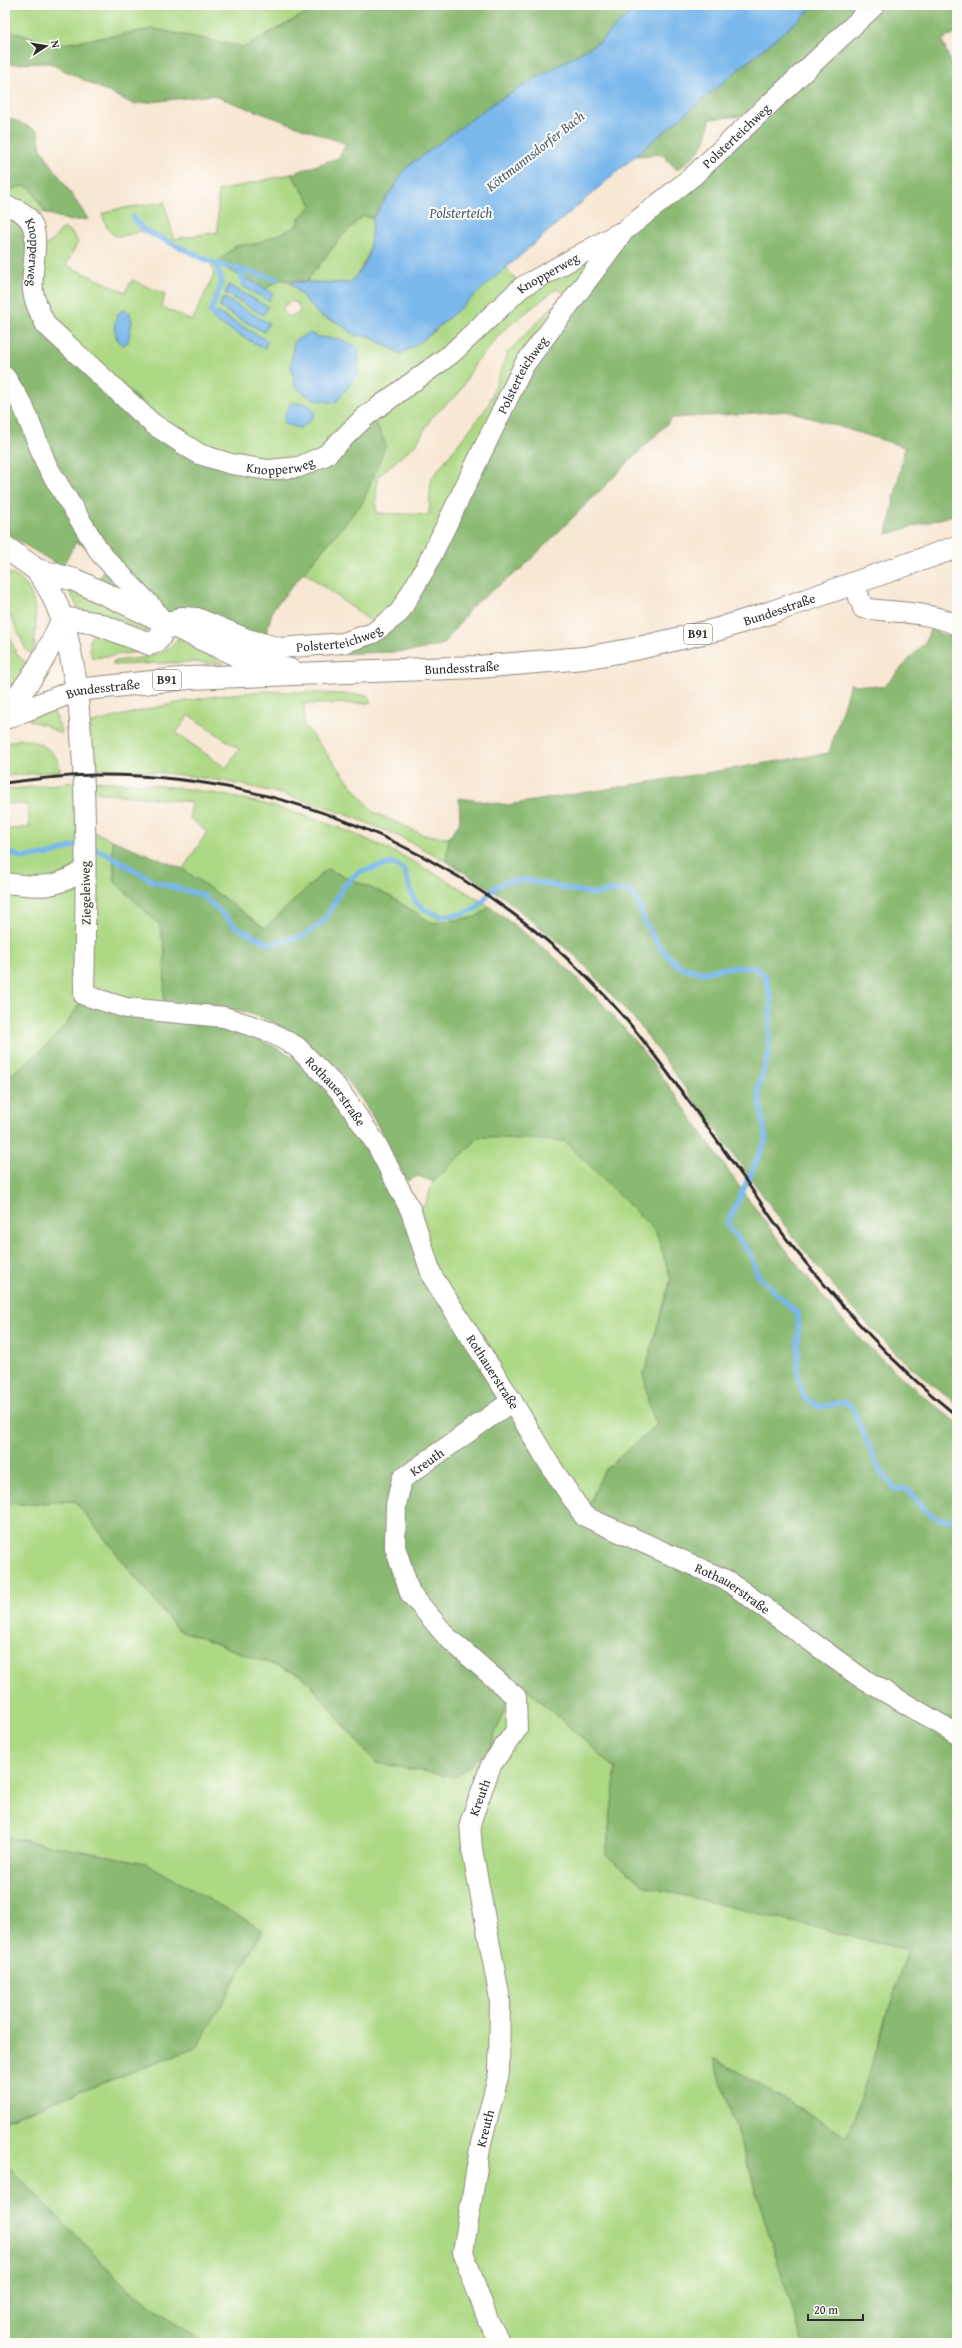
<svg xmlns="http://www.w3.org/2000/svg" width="962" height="2348" font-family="'Gentium Book Plus',serif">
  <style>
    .green { fill: #add985; stroke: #6c8258; fill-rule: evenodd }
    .forest { fill: #8ab972; stroke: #5a724e }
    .water { fill: #79b7ec; stroke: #52718c }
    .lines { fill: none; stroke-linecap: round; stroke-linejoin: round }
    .stream { stroke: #79b7ec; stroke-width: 5.5 }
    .minor-casing { stroke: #92897f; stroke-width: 22 }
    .secondary-casing { stroke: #92897f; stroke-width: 24 }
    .primary-casing { stroke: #92897f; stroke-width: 24 }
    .minor { stroke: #fff; stroke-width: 20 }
    .secondary { stroke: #fff; stroke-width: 22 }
    .primary { stroke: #fff; stroke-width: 22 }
    .rail { stroke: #2b2b2b; stroke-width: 3 }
    .labels { text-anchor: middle; stroke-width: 4; stroke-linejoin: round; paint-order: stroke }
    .shield { fill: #fdfcf7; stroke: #6a6a68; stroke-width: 1 }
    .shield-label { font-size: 12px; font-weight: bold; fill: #2b2b2b }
    .street-label { font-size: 13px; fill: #2b2b2b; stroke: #fdfcf7 }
    .water-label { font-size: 14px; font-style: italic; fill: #465c6f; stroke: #fdfcf7 }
  </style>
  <rect width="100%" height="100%" fill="#fdfcf7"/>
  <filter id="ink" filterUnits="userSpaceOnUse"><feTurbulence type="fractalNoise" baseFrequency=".025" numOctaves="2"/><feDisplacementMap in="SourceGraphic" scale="8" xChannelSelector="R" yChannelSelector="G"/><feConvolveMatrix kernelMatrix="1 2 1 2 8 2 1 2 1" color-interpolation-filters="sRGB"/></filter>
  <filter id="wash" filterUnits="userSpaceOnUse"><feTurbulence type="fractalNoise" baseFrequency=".012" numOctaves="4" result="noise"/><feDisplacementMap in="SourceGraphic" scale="16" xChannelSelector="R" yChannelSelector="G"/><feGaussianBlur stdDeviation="0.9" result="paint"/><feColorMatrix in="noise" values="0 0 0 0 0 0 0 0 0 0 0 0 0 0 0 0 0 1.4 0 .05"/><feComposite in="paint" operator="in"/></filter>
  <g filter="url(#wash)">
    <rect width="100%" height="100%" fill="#f8e7d3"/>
    <path class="green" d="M 5,5 L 293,5 L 308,12 L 244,47 L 154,29 L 56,45 L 5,30 Z
      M 291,174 L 312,205 L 300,217 L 296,227 L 255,244 L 236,246 L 216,263 L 246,278 L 242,286 L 273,293 L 265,289 L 281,279 L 290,282 L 320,316 L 339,323 L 355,335 L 368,336 L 401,354 L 435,331 L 447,317 L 506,267 L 522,287 L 624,231 L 426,567 L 380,628 L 304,572 L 363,502 L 299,467 L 199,454 L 46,325 L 36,251 L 52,241 L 63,228 L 73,234 L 78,242 L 66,265 L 125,292 L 132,280 L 165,294 L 162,307 L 192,321 L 214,275 L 211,262 L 144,230 C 119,237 111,244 102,214 L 117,209 L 164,202 L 174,239 L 218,232 L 218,191 ZM 229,285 L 267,307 L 264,314 L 225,293 ZM 556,289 L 566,293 L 507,353 L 488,406 L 431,479 L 429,515 L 376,513 L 377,477 L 416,444 L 432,417 L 459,393 L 476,362 L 506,328 ZM 223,298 L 268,323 L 264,332 L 219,307 ZM 292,301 L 298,304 L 300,313 L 288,317 L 283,311 L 285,304 ZM 122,310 L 129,312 L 132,321 L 128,342 L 123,345 L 116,338 L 117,315 ZM 217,312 L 268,341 L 264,349 L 213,319 ZM 309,333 L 318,337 L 344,340 L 295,387 Z
      M 21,186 L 30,187 L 46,213 L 5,206 L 5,193 Z
      M 363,215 L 373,218 C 370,248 371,258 350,283 L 306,282 L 342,236 Z
      M 5,572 C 42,581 37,626 33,655 L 26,650 L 13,621 L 5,609 Z
      M 67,587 L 136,618 L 153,631 L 151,634 L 100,613 L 79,610 Z
      M 5,625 C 14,641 11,655 29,664 L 22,676 L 5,690 Z
      M 96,632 L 145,651 L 92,658 C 90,648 86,638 96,632 Z
      M 178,638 L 224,664 L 192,662 L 113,665 L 113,662 L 116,661 C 139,658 163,659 178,638 Z
      M 265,691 L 368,695 L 371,703 L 304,704 L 304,725 L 373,812 L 424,835 L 449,838 L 446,861 C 332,797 214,770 84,769 L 81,726 C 142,710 201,695 265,691 ZM 189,715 L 239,749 L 226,768 L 176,733 Z
      M 53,709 L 62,733 L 60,734 L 45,725 L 30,721 L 29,719 Z
      M 21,739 C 39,741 59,751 60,771 L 5,776 L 5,743 Z
      M 84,781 C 242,785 358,821 490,907 L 476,917 L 432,923 L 389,896 L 327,869 L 265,928 L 183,869 L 207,832 L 190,818 L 191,802 L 84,791 L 84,828 L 112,840 L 115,882 L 159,923 L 165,949 L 164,1005 L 84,995 C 66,1032 38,1055 5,1079 L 5,830 L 30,827 L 27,804 L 5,804 L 5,790 Z
      M 480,1137 L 565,1141 L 656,1232 L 671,1279 L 644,1374 L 649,1406 L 657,1425 L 604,1471 L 584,1516 L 432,1276 L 411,1211 L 425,1205 L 433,1182 Z
      M 75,1501 L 177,1629 L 303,1676 L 376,1763 L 489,1751 L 515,1678 L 616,1769 L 606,1855 L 645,1886 L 908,1950 L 848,2137 L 714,2058 L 803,2343 L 205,2343 L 129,2290 L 5,2163 L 5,2120 L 198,2047 L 146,1863 L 5,1837 L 5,1505 Z"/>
    <path class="forest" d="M 325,5 L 638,5 L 601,41 L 492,104 L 407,167 L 373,218 L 363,216 L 342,236 L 306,282 L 281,279 L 265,289 L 216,263 L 236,246 L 255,244 L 296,227 L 300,217 L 312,205 L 291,174 L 338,158 L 346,144 L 212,95 L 133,104 L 49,63 L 5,64 L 5,30 L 56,45 L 154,29 L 244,47 L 308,12 Z
      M 816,5 L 957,5 L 957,32 L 942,40 L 957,79 L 957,514 L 887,534 L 905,447 L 789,411 L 673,418 L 522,568 L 472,606 L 444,644 L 414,651 L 338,654 L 343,643 L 399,613 L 524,365 L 624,231 L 777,96 L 740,116 L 710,119 C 705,149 700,152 677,170 L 662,154 L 635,156 Z
      M 5,116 L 38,131 L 41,149 L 88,219 L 70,221 L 46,213 L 30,187 L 21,186 L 5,193 Z
      M 5,206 L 29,218 L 37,308 L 199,454 L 299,467 L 366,416 L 377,425 L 386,445 L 363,502 L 273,609 L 263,644 L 153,608 L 99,580 L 107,560 L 101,554 L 76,542 L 62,567 L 5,533 Z
      M 930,629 L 957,640 L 957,1405 L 904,1361 L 851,1307 L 794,1238 L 641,1027 L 578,958 L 502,896 L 446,861 L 449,838 L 460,822 L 459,798 L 508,805 L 829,753 L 850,684 L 884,687 L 926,641 Z
      M 112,840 L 183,869 L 265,928 L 327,869 L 389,896 L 432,923 L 476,917 L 490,907 C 524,932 558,958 587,988 C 650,1051 697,1128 749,1200 C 776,1237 804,1274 833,1309 C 870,1352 913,1388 957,1423 L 957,2343 L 803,2343 L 714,2058 L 848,2137 L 908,1950 L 645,1886 L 606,1855 L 616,1769 L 515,1678 L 489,1751 L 455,1777 L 376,1763 L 303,1676 L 177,1629 L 75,1501 L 5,1505 L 5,1079 C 38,1055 66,1032 84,995 L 245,1032 L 290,1055 L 315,1077 L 370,1150 L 432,1276 L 584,1516 L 604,1471 L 657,1425 L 649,1406 L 644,1374 L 671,1279 L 656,1232 L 565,1141 L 480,1137 L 433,1182 L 418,1176 L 407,1181 C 393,1156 381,1129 366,1106 C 336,1059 287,1019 231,1009 C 209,1005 186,1005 164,1005 L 165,949 L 159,924 L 115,882 Z
      M 5,1837 L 146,1863 L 263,1930 L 198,2047 L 5,2120 Z
      M 5,2163 L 129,2290 L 205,2343 L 5,2343 Z"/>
    <path class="water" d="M 638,5 L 816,5 L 635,156 L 422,341 L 401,354 L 368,336 L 355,335 L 339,323 L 320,316 L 290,282 L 350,283 L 362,269 L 369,254 L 373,218 L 407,167 L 492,104 L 601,41 Z
      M 246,278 L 273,293 L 269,301 L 242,286 Z
      M 229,285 L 268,307 L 263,315 L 225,293 Z
      M 224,298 L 269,323 L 264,332 L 219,307 Z
      M 122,310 L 129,312 L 132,321 L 128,342 L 122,345 C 113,335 112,320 122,310 Z
      M 217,312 L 268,341 L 264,349 L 212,319 Z
      M 309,333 L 318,337 L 344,340 L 359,348 L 358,375 L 335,403 L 313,399 L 295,387 L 291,363 L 294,341 Z
      M 292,402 L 309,405 L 315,413 L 309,422 L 300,428 L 284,424 L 285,413 Z"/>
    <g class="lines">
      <path class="stream" d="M 133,217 L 144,230 L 211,262 L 276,279
        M 216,263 L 222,282 L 211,312 L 220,319
        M 239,269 L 244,282 L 249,285
        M 91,848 L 105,853 L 155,882 L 202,895 L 236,927 L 270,944 L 303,936 L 325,920 L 342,888 L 359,872 L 393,863 L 404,870 L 415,901 L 424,909 L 440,916 L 462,914 L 477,908 L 495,887 L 505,882 L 526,880 L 593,894 L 618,890 L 629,892 L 638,901 L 644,921 L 659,946 L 678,966 L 703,973 L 723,968 L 754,967 L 765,976 L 771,1000 L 768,1055 L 758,1089 L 766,1140 L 727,1225 L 750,1253 L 758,1276 L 798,1314 L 798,1377 L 804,1397 L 820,1407 L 843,1402 L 851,1406 L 880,1471 L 895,1489 L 908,1489 C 920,1505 932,1523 953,1520 L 957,1508
        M 5,851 L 23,858 L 51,854 L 77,845"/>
    </g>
  </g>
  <g filter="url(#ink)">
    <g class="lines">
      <g class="minor-casing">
        <g id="minor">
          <path id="s1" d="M 5,206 C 52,215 29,259 33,291 C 35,304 40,313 46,325 L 153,424 L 199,454 L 231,464 L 268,470 L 299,467 L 326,455 L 366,416 L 451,354 L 522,287 L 619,233"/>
          <path d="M 5,377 L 23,406 L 47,466 L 101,554 L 153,608 L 163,622"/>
          <path d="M 854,583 L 863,608 C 893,613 929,611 957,625"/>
          <path id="s2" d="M 170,625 L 181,617 L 197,618 L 247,639 L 280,648 L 343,643 L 373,633 L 399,613 L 426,567 L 524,365 L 624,231 L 693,176 L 875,5"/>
          <path id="s3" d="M 77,690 C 88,791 86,893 84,995 L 126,1008 L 224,1017 L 270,1032 L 297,1047 L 339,1090 L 377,1145 L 411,1211 L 432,1276 L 512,1401 L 548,1462 L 584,1516 L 728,1581 L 860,1677 L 957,1734"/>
          <path d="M 5,883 C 38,887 56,890 85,869"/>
          <path id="s4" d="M 500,2343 L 488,2320 L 463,2252 L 481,2143 L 499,2073 L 500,1999 L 472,1849 L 470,1823 L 491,1765 L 517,1729 L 516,1697 L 447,1637 L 410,1593 L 395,1547 L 396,1505 L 402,1479 L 512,1401"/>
        </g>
      </g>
      <g class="secondary-casing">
        <path id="secondary" d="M 5,547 L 37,570 L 75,580 L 249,661 L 290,670
          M 37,570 C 65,607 69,646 77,690
          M 63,618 L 95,623 L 150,644 C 161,641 163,632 163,622"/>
      </g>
      <g class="primary-casing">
        <g id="primary">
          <path d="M 5,710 C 32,683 48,652 63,618"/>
          <path id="s5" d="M 5,718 L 77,690 L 189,678 L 478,667 L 584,658 L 635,649 L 719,629 L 772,612 L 957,547"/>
        </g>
      </g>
      <use href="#minor" class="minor"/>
      <use href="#secondary" class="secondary"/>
      <use href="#primary" class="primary"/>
      <path class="rail" d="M 5,783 C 35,779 66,775 96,775 C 304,773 508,872 638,1034 C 676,1082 711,1132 746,1181 C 761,1203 776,1225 792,1246 C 842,1307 895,1367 957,1416"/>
    </g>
  </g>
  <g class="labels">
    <g class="shield">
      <rect x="684" y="624" width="28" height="20" rx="3"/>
      <rect x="153" y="670" width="28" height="20" rx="3"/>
    </g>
    <g class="shield-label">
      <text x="698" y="638">B91</text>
      <text x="167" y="684">B91</text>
    </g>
    <g class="street-label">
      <text dy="5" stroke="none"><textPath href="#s2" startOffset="838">Polsterteichweg</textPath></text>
      <text dy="5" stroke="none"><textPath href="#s1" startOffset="62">Knopperweg</textPath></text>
      <text dy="5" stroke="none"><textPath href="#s1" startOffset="758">Knopperweg</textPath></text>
      <text dy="5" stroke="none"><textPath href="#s2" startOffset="514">Polsterteichweg</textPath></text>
      <text dy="5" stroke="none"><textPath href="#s1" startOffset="422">Knopperweg</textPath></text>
      <text dy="5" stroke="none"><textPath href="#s5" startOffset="787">Bundesstraße</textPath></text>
      <text dy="5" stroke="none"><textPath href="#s2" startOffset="178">Polsterteichweg</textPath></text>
      <text dy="5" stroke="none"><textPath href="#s5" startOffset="463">Bundesstraße</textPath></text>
      <text dy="5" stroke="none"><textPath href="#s5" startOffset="103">Bundesstraße</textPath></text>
      <text transform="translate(85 893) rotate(-91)" y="5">Ziegeleiweg</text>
      <text dy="5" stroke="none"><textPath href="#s3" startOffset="586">Rothauerstraße</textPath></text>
      <text dy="5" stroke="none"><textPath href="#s3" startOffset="910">Rothauerstraße</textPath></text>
      <text dy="5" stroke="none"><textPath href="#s4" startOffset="968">Kreuth</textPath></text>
      <text dy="5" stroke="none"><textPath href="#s3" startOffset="1246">Rothauerstraße</textPath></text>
      <text dy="5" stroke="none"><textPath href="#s4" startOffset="561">Kreuth</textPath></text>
      <text dy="5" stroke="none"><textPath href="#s4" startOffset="224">Kreuth</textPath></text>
    </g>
    <g class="water-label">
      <text transform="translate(535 151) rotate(-38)" y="5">Köttmannsdorfer Bach</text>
      <text x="461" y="218">Polsterteich</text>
    </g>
  </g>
  <rect width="962" height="2348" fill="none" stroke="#fdfcf7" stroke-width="20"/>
  <g transform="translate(46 46) rotate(78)" stroke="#fdfcf7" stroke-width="3" paint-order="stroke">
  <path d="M0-3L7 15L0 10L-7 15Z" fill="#2b2b2b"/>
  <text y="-6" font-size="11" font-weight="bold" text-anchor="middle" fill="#2b2b2b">N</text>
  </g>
  <path d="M808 2314v6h55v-6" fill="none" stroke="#2b2b2b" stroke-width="2"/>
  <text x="814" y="2314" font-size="12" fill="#2b2b2b" stroke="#fdfcf7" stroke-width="3" paint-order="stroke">20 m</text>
</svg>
